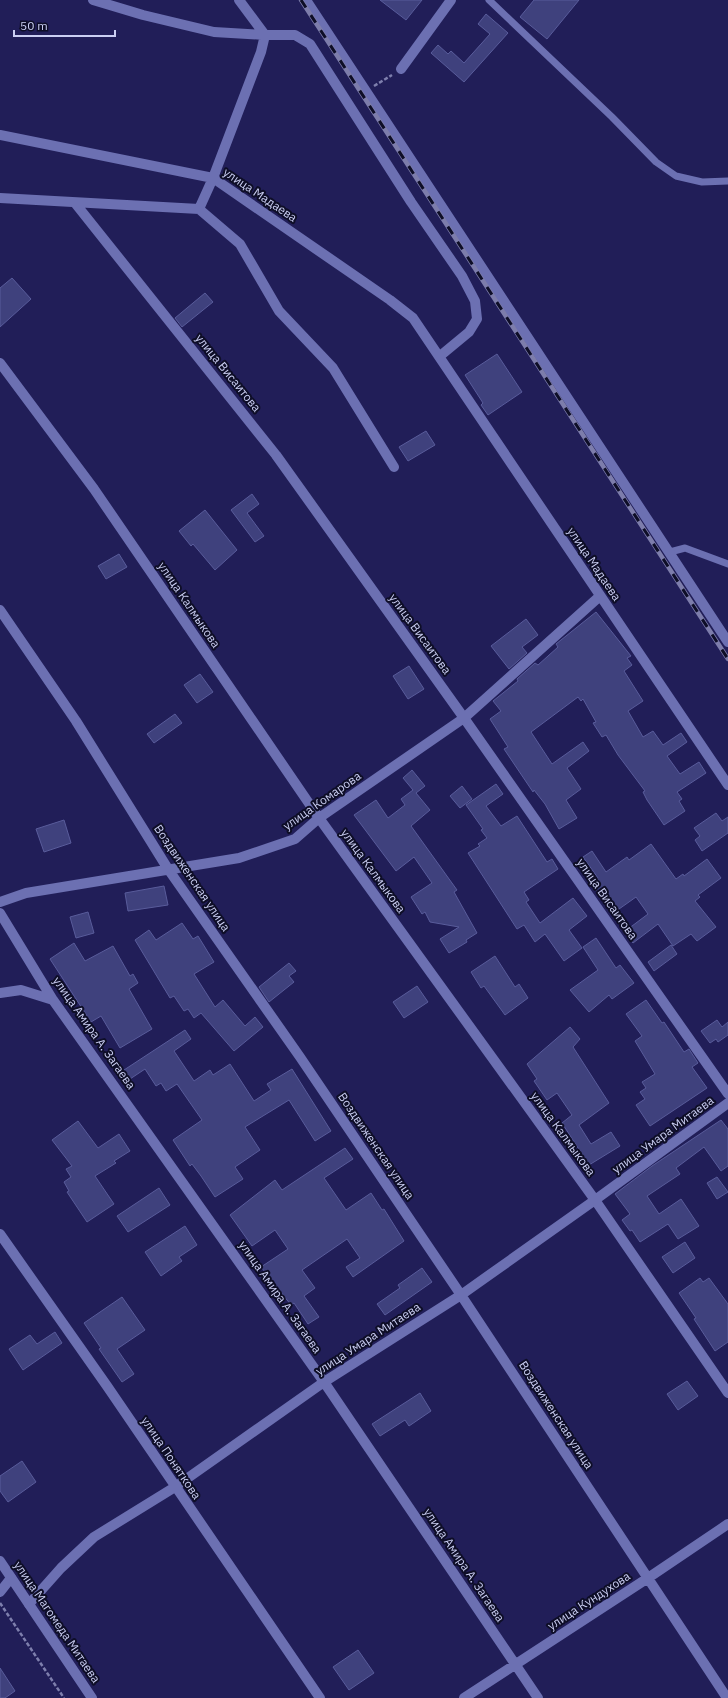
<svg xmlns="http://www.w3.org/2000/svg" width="728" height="1698" font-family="'IBM Plex Sans',sans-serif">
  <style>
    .building { fill: #3f417d; stroke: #595c9b }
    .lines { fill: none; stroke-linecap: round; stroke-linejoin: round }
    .path { stroke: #7e7fad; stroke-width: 2.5; stroke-dasharray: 4 2; stroke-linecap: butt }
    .service { stroke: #6c70b2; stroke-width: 7 }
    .minor { stroke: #6c70b2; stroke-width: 10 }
    .tertiary { stroke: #6c70b2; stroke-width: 10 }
    .rail-casing { stroke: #7d7dab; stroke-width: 4.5 }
    .rail { stroke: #0e0e27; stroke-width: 3; stroke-dasharray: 9; stroke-linecap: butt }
    .labels { text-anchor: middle; stroke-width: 4; stroke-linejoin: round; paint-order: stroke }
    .street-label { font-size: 12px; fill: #cbcff3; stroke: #0e0e27 }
  </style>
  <rect width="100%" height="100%" fill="#211e58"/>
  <path class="building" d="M 380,0 L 422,0 L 406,20 Z
    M 534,0 L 579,0 L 547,39 L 520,17 Z
    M 486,14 L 508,33 L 464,82 L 431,53 L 438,45 L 448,54 L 451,51 L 464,63 L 490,34 L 478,24 Z
    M 12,278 L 31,299 L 0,327 L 0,288 Z
    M 205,293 L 213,302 L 182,327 L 175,318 Z
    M 497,354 L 522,392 L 488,415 L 481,405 L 483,403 L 465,375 Z
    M 426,431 L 435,445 L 408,461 L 399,447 Z
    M 252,494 L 259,504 L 247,513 L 264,536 L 255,542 L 231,510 Z
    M 205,510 L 237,550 L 215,570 L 193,544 L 191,546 L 179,531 Z
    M 119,554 L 127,567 L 106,579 L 98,566 Z
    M 596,612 L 631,656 L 627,658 L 632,665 L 624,671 L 643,701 L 628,711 L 643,737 L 653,731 L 663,745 L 681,733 L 687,742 L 667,756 L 680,774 L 699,762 L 706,773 L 677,792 L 682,799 L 679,801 L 685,811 L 664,825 L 647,800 L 643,792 L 645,791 L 618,755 L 606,735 L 602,737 L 593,723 L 596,722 L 583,699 L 581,701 L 578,697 L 531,732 L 552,764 L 583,742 L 589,751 L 567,768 L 581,789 L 566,800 L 577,818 L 559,829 L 545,804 L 534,790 L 533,792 L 504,749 L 508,747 L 490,719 L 501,711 L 493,701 L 518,681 L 517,679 L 535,663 L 538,665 L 558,647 L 556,644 Z
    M 526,619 L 538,635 L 522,647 L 527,653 L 509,669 L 491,646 Z
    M 409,666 L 424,689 L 408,699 L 393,676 Z
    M 200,674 L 213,692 L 197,703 L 184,685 Z
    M 175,714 L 182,723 L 154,743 L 147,734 Z
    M 412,770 L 425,786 L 416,793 L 430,810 L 411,826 L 457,890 L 454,892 L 477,933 L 466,940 L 467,942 L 449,953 L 440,939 L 459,927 L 430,922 L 425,912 L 422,914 L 411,897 L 432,883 L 414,857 L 396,871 L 354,815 L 376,800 L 388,818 L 405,805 L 401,799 L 413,790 L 403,778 Z
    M 496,784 L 503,794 L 486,806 L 501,826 L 517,816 L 547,862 L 552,859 L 558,869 L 524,892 L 529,900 L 526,902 L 540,923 L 573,898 L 587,916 L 569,930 L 582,948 L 564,961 L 545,934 L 535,942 L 524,925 L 517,929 L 468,853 L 480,846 L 478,844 L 487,838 L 481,830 L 483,829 L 466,805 Z
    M 462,786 L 472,799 L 460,808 L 450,796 Z
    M 716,813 L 722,821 L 728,817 L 728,833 L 702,851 L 695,840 L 700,836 L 694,828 Z
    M 64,820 L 71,843 L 44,852 L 36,829 Z
    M 651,844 L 676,879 L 683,874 L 684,876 L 707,859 L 721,878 L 698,895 L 700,897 L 695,901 L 716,927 L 697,941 L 691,934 L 673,946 L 658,924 L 633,943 L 624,932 L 648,914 L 636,897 L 612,914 L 591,883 L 598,878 L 583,857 L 592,851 L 606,872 L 627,857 L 629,860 Z
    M 164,886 L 168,905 L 128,911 L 125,893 Z
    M 88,912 L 94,933 L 76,938 L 70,917 Z
    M 182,923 L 193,939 L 198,936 L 214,962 L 194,974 L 215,1007 L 223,1000 L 245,1026 L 255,1017 L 263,1027 L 234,1051 L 201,1013 L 194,1018 L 188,1009 L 184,1011 L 174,996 L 170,998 L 135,940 L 149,930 L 156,940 Z
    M 596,938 L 616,968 L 620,965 L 634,983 L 612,999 L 609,995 L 589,1012 L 570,990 L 598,970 L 583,947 Z
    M 74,943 L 85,961 L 113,946 L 130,976 L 133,974 L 138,983 L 129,989 L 152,1029 L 120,1048 L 101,1016 L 91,1022 L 50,959 Z
    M 671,945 L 677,954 L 654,971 L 648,962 Z
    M 495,956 L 515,987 L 519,984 L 528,998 L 505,1015 L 484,986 L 481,988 L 471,972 Z
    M 289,963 L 296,971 L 289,976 L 294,982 L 269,1002 L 259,987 Z
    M 417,986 L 428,1002 L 404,1018 L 393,1002 Z
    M 646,1000 L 662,1023 L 664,1022 L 684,1052 L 689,1049 L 698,1063 L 692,1067 L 707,1088 L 650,1126 L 636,1105 L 645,1099 L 640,1092 L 646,1088 L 642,1082 L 655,1074 L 635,1041 L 642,1036 L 626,1014 Z
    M 717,1020 L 722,1027 L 728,1022 L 728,1035 L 718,1042 L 716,1039 L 710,1043 L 701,1031 Z
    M 570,1027 L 580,1039 L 573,1047 L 609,1103 L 579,1125 L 591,1144 L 611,1132 L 620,1146 L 589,1165 L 562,1123 L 572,1115 L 557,1093 L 547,1100 L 534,1081 L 537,1079 L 527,1064 Z
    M 185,1030 L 191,1039 L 174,1051 L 194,1081 L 210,1070 L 213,1075 L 230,1064 L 254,1101 L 271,1090 L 267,1084 L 292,1069 L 331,1131 L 315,1141 L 289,1100 L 245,1127 L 260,1150 L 235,1167 L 243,1179 L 215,1197 L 201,1176 L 192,1164 L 190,1166 L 173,1140 L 202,1120 L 177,1084 L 166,1091 L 161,1083 L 156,1086 L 145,1069 L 130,1079 L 124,1070 Z
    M 721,1120 L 728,1129 L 728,1166 L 721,1171 L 704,1147 L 676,1168 L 680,1174 L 647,1196 L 659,1214 L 681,1199 L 699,1226 L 678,1239 L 668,1224 L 640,1242 L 632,1230 L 630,1231 L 622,1220 L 630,1214 L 615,1194 L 652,1166 Z
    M 78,1121 L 98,1148 L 119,1134 L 130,1151 L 114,1161 L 116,1163 L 95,1176 L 114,1204 L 87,1222 L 67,1192 L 69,1191 L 64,1182 L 71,1177 L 66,1169 L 72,1166 L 52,1140 Z
    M 345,1148 L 353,1159 L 324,1178 L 346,1210 L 371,1193 L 382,1210 L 384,1209 L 404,1241 L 353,1277 L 346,1267 L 360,1258 L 347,1239 L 302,1270 L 315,1288 L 304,1296 L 319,1317 L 308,1324 L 294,1303 L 291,1305 L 261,1267 L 288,1249 L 275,1230 L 252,1246 L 230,1215 L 275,1180 L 282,1190 Z
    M 717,1177 L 728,1192 L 717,1199 L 707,1183 Z
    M 159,1188 L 170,1205 L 128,1232 L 117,1216 Z
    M 185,1226 L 197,1245 L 179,1257 L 182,1261 L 161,1276 L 145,1252 Z
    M 685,1242 L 695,1258 L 673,1273 L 662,1257 Z
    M 422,1268 L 432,1282 L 385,1315 L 377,1304 L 400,1288 L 398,1285 Z
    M 700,1278 L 703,1282 L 709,1278 L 728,1304 L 728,1342 L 715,1351 L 694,1319 L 696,1318 L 679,1293 Z
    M 122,1297 L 145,1330 L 117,1349 L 134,1374 L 122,1382 L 99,1349 L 101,1348 L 84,1323 Z
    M 55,1332 L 62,1343 L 23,1370 L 9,1349 L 30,1335 L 37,1344 Z
    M 687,1381 L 698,1396 L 678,1410 L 667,1394 Z
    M 420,1393 L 431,1411 L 409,1426 L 405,1420 L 380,1436 L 372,1424 Z
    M 22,1461 L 36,1482 L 8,1502 L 0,1491 L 0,1476 Z
    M 358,1650 L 374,1673 L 349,1690 L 333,1667 Z
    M 0,1668 L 15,1691 L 5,1698 L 0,1698 Z"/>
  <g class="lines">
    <path class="path" d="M 374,86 L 392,75
      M 0,1603 L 64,1698"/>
    <path class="service" d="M 489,0 L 612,117 L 656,162 L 676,176 L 702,182 L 728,181
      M 670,552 L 685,548 L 728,564"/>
    <path class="minor" d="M 239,0 L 265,35 L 295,35 L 310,44 L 411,202 L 462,276 L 475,301 L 477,319 L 469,332 L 440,356
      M 306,0 L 728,642
      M 401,69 L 451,0
      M 0,135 L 213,178 L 390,300 L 413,318 L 728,785
      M 0,198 L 199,209 L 213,178 L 261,52 L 265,35 L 214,32 L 143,15 L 93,0
      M 75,203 L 276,455 L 464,718 L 728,1094
      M 199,209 L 240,244 L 279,311 L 333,368 L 394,467
      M 0,363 L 94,489 L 319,818 L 595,1200 L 728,1393
      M 0,610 L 76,721 L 168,869 L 300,1057 L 461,1295 L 727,1698
      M 0,902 L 26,893 L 239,858 L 295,839 L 319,818 L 464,718 L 600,596
      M 0,913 L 53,1000 L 324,1382 L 538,1698
      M 0,993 L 21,990 L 53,1000
      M 0,1234 L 107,1386 L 320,1698
      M 0,1592 L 11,1578
      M 29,1604 L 61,1568 L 94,1537 L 175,1487 L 324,1382 L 461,1295 L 595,1200 L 728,1103
      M 464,1698 L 648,1578 L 728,1524"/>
    <path class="tertiary" d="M 0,1561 L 92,1698"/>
    <g class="rail-casing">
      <path id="rail" d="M 301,0 L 728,659"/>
    </g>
    <use href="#rail" class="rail"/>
  </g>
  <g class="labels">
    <g class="street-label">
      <text transform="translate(260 195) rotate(34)" y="4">улица Мадаева</text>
      <text transform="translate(228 373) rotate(51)" y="4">улица Висаитова</text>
      <text transform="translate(594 564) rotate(56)" y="4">улица Мадаева</text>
      <text transform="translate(189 605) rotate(56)" y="4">улица Калмыкова</text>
      <text transform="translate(420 634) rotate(54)" y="4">улица Висаитова</text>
      <text transform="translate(322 801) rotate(-35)" y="4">улица Комарова</text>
      <text transform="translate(373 871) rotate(54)" y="4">улица Калмыкова</text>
      <text transform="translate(192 878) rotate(56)" y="4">Воздвиженская улица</text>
      <text transform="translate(607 899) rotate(55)" y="4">улица Висаитова</text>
      <text transform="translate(94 1033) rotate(55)" y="4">улица Амира А. Загаева</text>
      <text transform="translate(563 1134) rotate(54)" y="4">улица Калмыкова</text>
      <text transform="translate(663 1135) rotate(-36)" y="4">улица Умара Митаева</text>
      <text transform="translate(376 1146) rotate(56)" y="4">Воздвиженская улица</text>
      <text transform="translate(280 1297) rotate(55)" y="4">улица Амира А. Загаева</text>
      <text transform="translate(368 1339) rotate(-33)" y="4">улица Умара Митаева</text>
      <text transform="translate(556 1415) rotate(57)" y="4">Воздвиженская улица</text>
      <text transform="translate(171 1458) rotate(56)" y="4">улица Поняткова</text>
      <text transform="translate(464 1565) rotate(56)" y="4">улица Амира А. Загаева</text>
      <text transform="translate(589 1601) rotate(-33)" y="4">улица Кундухова</text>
      <text transform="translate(57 1622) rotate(56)" y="4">улица Магомеда Митаева</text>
    </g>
  </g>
  <path d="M14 30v6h101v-6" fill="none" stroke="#cbcff3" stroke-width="2"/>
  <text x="20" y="30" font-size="12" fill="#cbcff3" stroke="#0e0e27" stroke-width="3" paint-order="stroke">50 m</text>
</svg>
